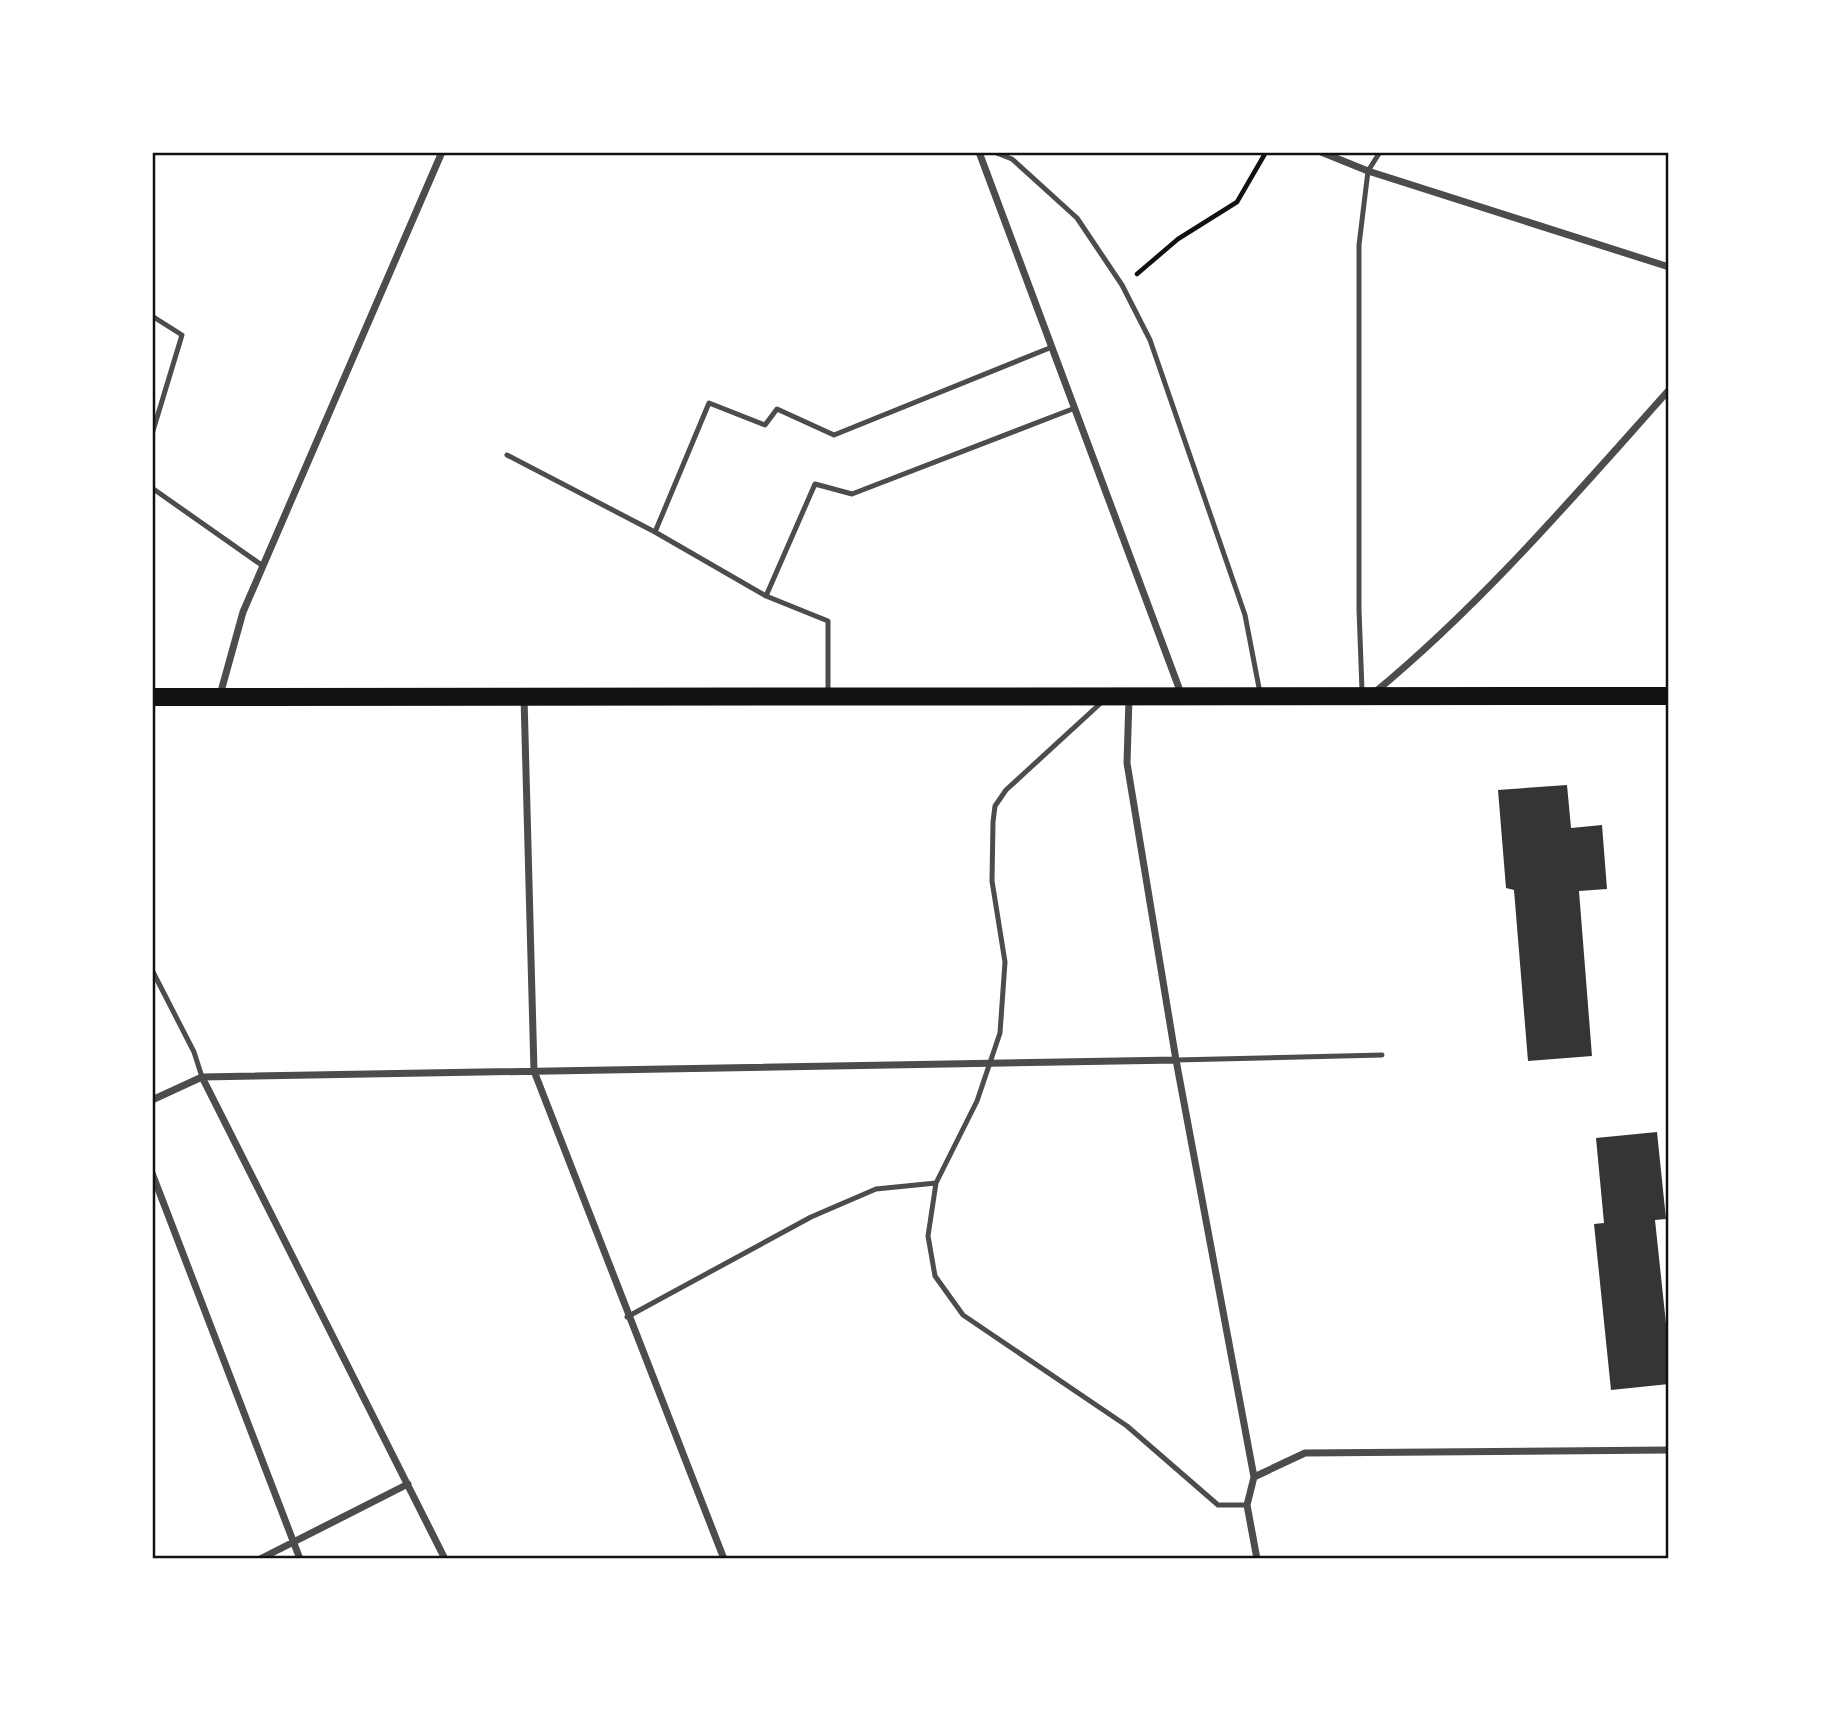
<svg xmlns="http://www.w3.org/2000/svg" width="1821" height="1711" font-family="'Work Sans',sans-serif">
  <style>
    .building { fill: #353535 }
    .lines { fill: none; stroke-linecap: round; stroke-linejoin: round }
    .path { stroke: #111; stroke-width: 4.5 }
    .service { stroke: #4c4c4c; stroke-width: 5 }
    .minor { stroke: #4c4c4c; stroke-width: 7 }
    .primary { stroke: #111; stroke-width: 18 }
    .neatline { fill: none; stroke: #111; stroke-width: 2.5 }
  </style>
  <rect width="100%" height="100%" fill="#fff"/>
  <path class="building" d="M 1567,785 L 1571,828 L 1602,825 L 1607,889 L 1579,891 L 1592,1056 L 1528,1061 L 1514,890 L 1506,888 L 1498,790 Z
    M 1657,1132 L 1666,1219 L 1655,1220 L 1669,1352 L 1669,1384 L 1611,1390 L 1594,1224 L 1604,1223 L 1596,1138 Z"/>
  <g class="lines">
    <path class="path" d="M 1137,274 L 1178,239 L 1237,202 L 1266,152"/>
    <path class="service" d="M 994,152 L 1012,159 L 1077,218 L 1122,285 L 1150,340 L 1245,615 L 1260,693
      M 152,316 L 182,335 L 152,434
      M 507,455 L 655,532 L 766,596 L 828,621 L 828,693
      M 152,488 L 263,566
      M 655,532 L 709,403 L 765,425 L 777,409 L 834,435 L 1052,347
      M 766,596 L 815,484 L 852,494 L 1075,408
      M 1362,691 L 1359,609 L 1359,245 L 1368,171 L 1380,152
      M 1103,701 L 1006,790 L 995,806 L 993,822 L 992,881 L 1005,962 L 1000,1033 L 977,1101 L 936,1183 L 928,1236 L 935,1276 L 963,1315 L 1127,1426 L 1218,1505 L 1247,1505
      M 152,970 L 194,1052 L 202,1077
      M 1176,1060 L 1382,1055
      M 627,1317 L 811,1217 L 876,1189 L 936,1183"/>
    <path class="minor" d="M 979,152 L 1182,696
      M 1321,152 L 1368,171 L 1669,267
      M 1374,693 C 1483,603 1575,495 1669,390
      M 220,695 L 243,612 L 442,152
      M 524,697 L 534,1071 L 724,1559
      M 1129,698 L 1127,763 L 1176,1060 L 1254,1477
      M 202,1077 L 445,1559
      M 152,1100 L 202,1077 L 1176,1060
      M 152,1173 L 300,1559
      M 260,1559 L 408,1484
      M 1257,1559 L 1247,1505 L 1254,1477 L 1305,1453 L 1669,1450"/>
    <path class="primary" d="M 152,697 L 1669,696"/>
  </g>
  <rect width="1821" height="1711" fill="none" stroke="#ffffff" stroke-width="308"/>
  <rect x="154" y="154" width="1513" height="1403" class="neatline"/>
</svg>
